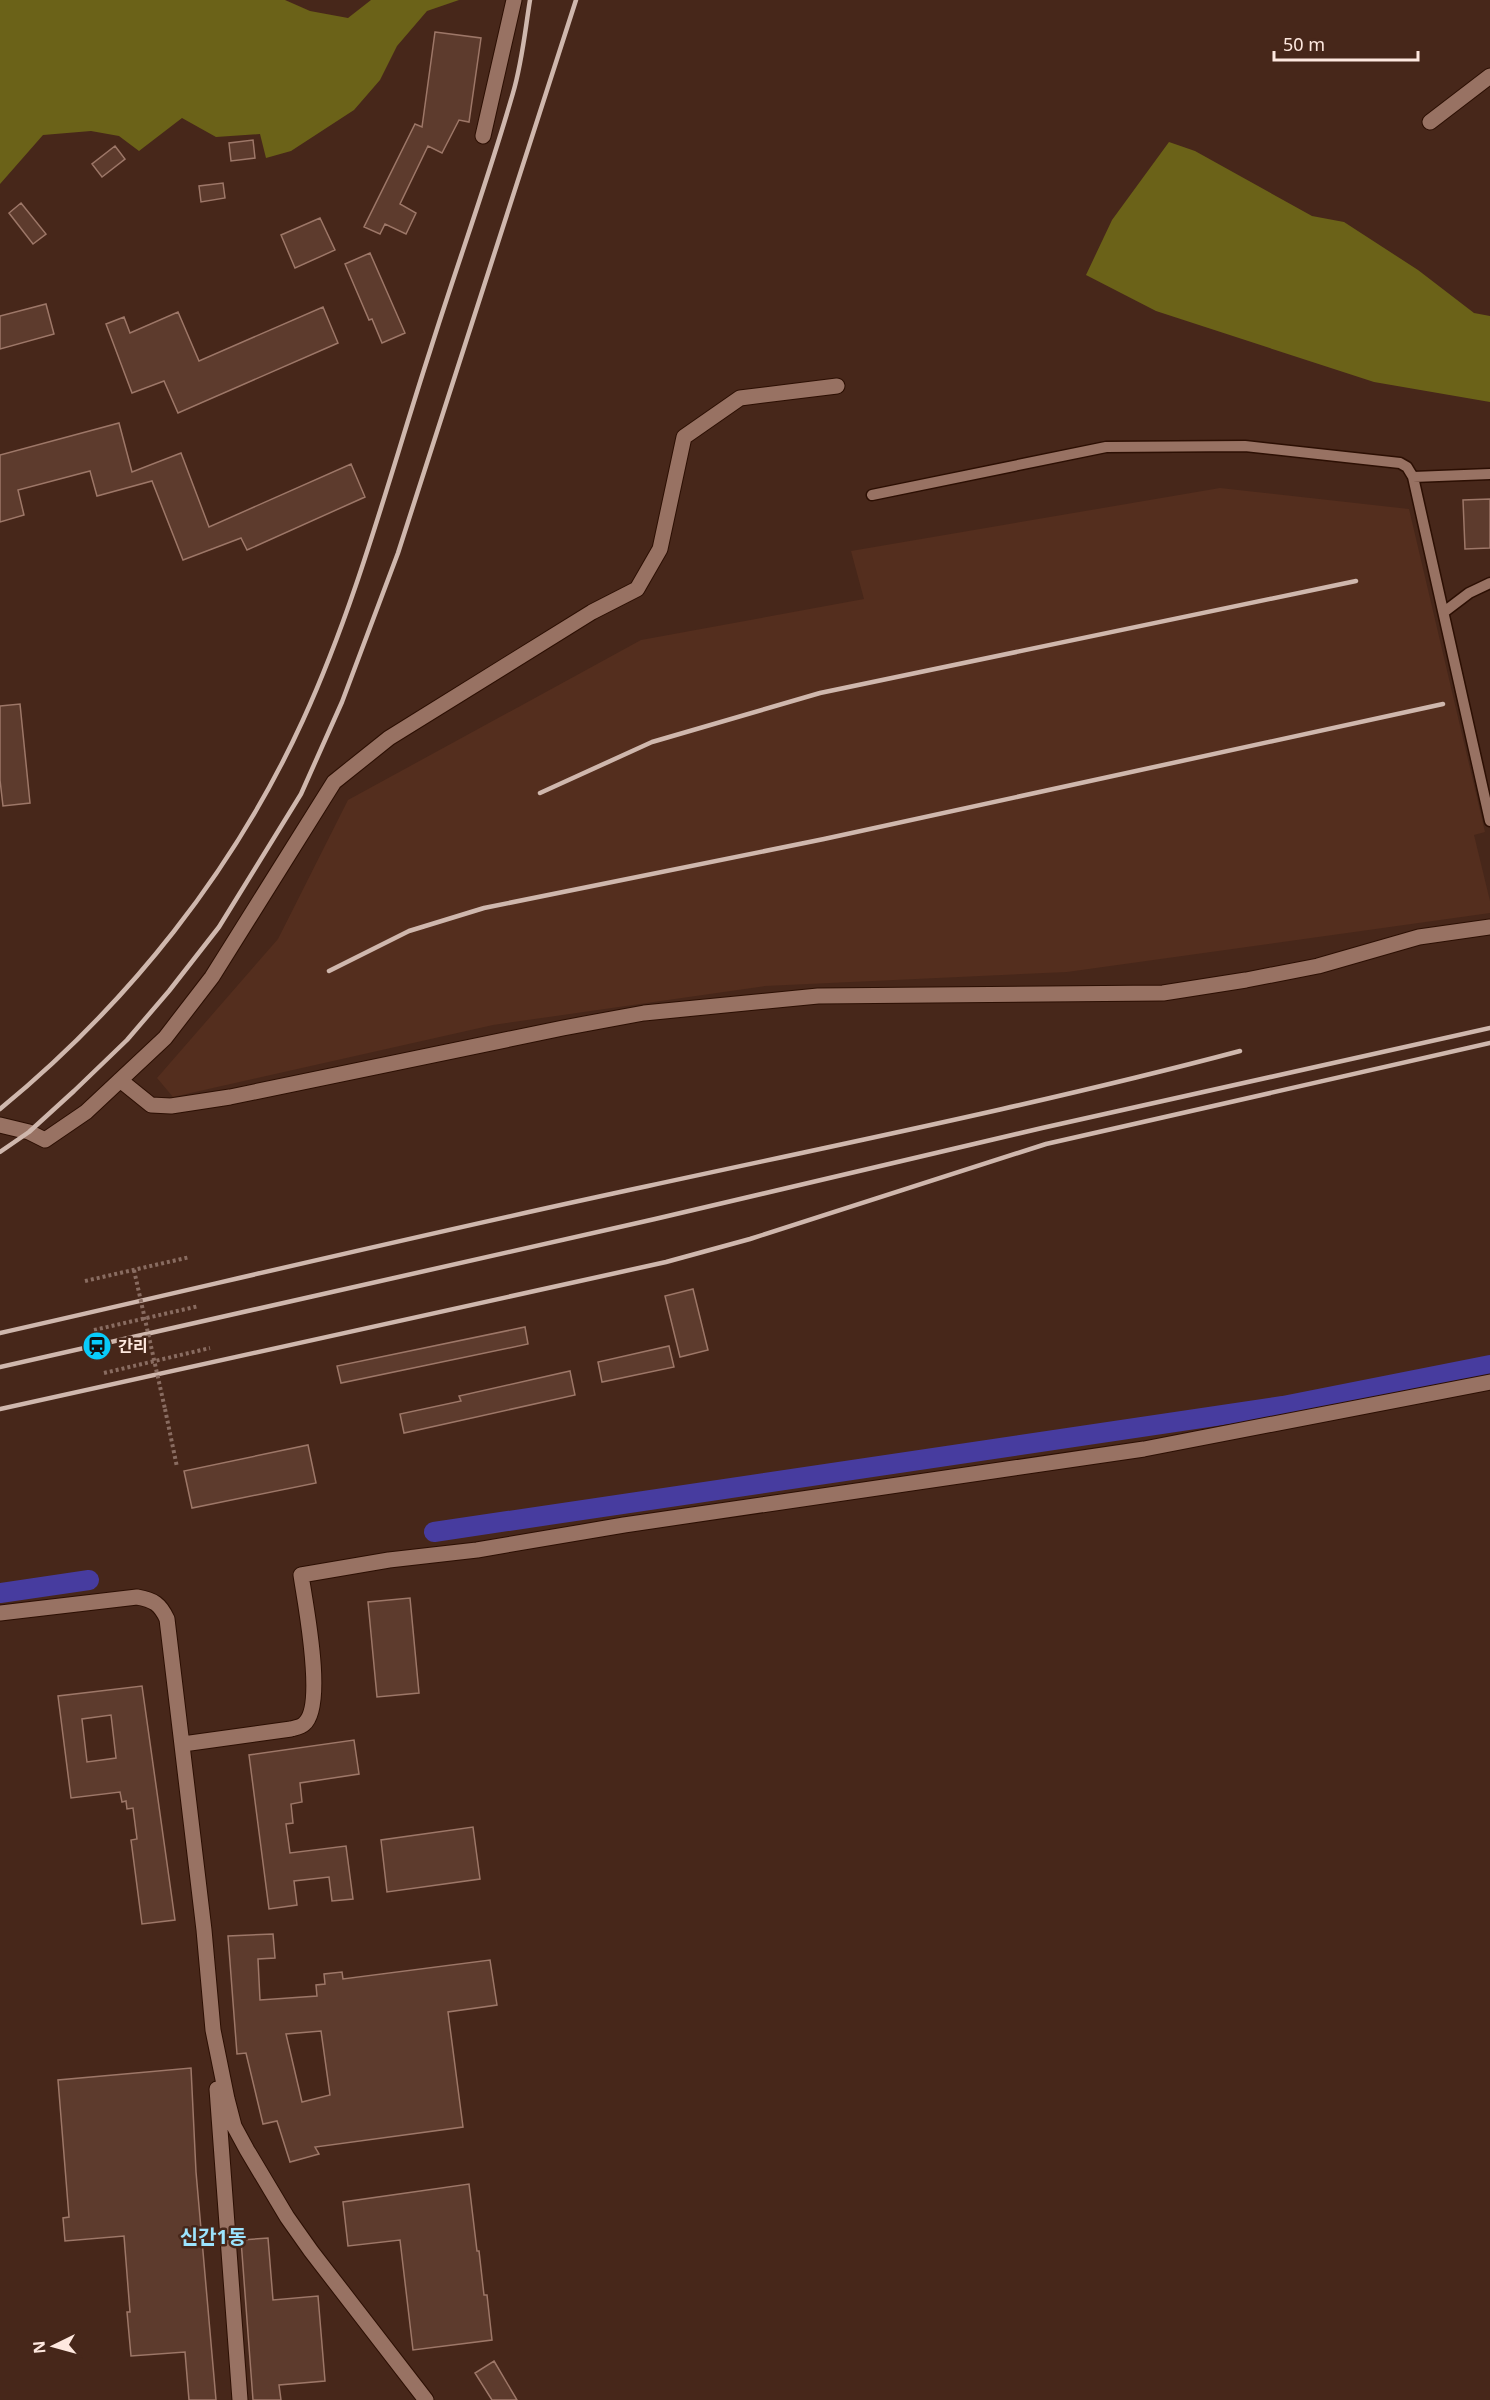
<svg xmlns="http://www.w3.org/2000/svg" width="1490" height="2400" font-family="'Noto Sans','Noto Sans KR',sans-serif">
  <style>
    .built { fill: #542e1e }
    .forest { fill: #6b6218 }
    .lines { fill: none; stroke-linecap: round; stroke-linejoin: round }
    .canal { stroke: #473c9f; stroke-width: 20 }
    .building { fill: #5d3b2d; stroke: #9d7768; stroke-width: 1.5; fill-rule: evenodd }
    .service-casing { stroke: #2c0f03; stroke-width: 13 }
    .minor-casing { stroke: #2c0f03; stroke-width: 17 }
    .path { stroke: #896c61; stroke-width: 4; stroke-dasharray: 3 3; stroke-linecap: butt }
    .service { stroke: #987263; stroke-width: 10 }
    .minor { stroke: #987263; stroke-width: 15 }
    .rail { stroke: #cfb7ad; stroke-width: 4.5 }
    .path-bridge { stroke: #896c61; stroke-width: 4; stroke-dasharray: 3 3; stroke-linecap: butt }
    .labels { text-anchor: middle; stroke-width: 5; stroke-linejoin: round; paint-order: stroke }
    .poi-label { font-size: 16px; font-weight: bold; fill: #fee8df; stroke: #47271a; text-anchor: start }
    .quarter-label { font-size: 20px; font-weight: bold; fill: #9ce4fe; stroke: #47271a }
  </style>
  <rect width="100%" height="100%" fill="#47271a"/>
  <path class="built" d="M 1220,488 L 1409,509 L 1485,832 L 1474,835 L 1490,901 L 1490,913 L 1067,972 L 765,986 L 493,1025 L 173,1097 L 157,1078 L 278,939 L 348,800 L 641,640 L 864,599 L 851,551 Z"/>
  <path class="forest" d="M 0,0 L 285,0 L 310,11 L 348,18 L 371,0 L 459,0 L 427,11 L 397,46 L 380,80 L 354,110 L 291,151 L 266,158 L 260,134 L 216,137 L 182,118 L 139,151 L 119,136 L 91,131 L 43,135 L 0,184 Z
    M 1169,142 L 1195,151 L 1312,216 L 1344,222 L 1418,270 L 1474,313 L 1490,316 L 1490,402 L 1374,382 L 1156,311 L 1086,275 L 1112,220 Z"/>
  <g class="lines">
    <path class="canal" d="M 434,1532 L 1283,1406 L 1490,1365
      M 0,1593 L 89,1580"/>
  </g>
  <path class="building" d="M 435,32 L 481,38 L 469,122 L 459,120 L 442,153 L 428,146 L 400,204 L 416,213 L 406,234 L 385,224 L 380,234 L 364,227 L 415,124 L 422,127 Z
    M 253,140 L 255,158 L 231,161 L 229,143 Z
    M 115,146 L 125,159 L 102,177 L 92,164 Z
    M 223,183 L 225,198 L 201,202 L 199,186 Z
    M 21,203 L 46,234 L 33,244 L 9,213 Z
    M 320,218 L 335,250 L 295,268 L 281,235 Z
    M 370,253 L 405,333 L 382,343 L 372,319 L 369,320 L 345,264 Z
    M 46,304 L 54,334 L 0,349 L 0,316 Z
    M 323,307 L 338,343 L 178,413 L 164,381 L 132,393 L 106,324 L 124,317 L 130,333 L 178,312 L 199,361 Z
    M 119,423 L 132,472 L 181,453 L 209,527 L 351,464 L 365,497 L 247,550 L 241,538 L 183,560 L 152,481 L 97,496 L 90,471 L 18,490 L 24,515 L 0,522 L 0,455 Z
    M 1490,499 L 1490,548 L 1465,549 L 1463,500 Z
    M 20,704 L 30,803 L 3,806 L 0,780 L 0,706 Z
    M 693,1289 L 708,1350 L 680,1357 L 665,1296 Z
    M 525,1327 L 528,1344 L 341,1383 L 337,1366 Z
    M 669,1346 L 674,1367 L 602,1382 L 598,1362 Z
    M 570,1371 L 575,1395 L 404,1433 L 400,1414 L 461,1401 L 459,1396 Z
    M 308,1445 L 316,1483 L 192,1508 L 184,1471 Z
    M 410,1598 L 419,1693 L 377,1697 L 368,1602 Z
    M 142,1686 L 175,1920 L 142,1924 L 131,1840 L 137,1839 L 133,1808 L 127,1809 L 126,1801 L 122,1802 L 120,1792 L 71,1798 L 58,1696 ZM 111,1715 L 116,1758 L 87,1762 L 82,1719 Z
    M 354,1740 L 359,1774 L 300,1783 L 302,1802 L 291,1804 L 293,1823 L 286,1824 L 290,1853 L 346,1846 L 353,1899 L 332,1901 L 329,1877 L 294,1881 L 297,1905 L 269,1909 L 249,1755 Z
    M 473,1827 L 480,1879 L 387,1892 L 381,1840 Z
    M 273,1934 L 275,1958 L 258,1959 L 260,2000 L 317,1996 L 316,1985 L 325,1984 L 324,1974 L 342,1972 L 343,1979 L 490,1960 L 497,2005 L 448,2012 L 463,2127 L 315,2147 L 319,2154 L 290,2162 L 277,2121 L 263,2124 L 246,2053 L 237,2054 L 233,2002 L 228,1936 ZM 321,2031 L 330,2095 L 302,2102 L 286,2034 Z
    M 191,2068 L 196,2172 L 216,2400 L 189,2400 L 185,2352 L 131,2356 L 127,2312 L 130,2312 L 124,2236 L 65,2241 L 63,2218 L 69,2217 L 58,2080 Z
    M 469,2184 L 477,2251 L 479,2251 L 484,2295 L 487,2295 L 492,2340 L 413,2350 L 400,2240 L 348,2246 L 343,2202 Z
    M 268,2238 L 273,2300 L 318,2296 L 325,2381 L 279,2385 L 281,2400 L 253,2400 L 241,2240 Z
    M 494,2361 L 517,2400 L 492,2400 L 475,2373 Z"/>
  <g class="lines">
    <g class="service-casing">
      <path id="service" d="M 1413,477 L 1490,474
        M 872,495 L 1106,447 L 1245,446 L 1400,463 L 1407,467 L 1413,477 L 1490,821
        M 1444,612 L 1469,593 L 1490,583"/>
    </g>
    <g class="minor-casing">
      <path id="minor" d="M 1430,122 L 1490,76
        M 483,136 L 514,0
        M 120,1080 L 151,1105 L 171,1106 L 230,1097 L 563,1028 L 644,1013 L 818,996 L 1163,993 L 1246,980 L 1318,966 L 1419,937 L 1490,927
        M 0,1125 L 29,1132 L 45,1140 L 86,1112 L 165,1038 L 212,977 L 334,782 L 389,738 L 592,612 L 637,589 L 660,549 L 684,437 L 740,398 L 837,386
        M 0,1613 L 137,1597 C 154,1600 160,1604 167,1619 L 204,1930 L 213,2030 L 227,2099 L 234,2126 L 247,2150 L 287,2217 L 311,2251 L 426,2400
        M 183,1744 L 291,1729 C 294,1728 301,1727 304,1724 C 326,1706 305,1603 301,1575 L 389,1560 L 477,1550 L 624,1525 L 1144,1449 L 1490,1382
        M 217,2089 L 240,2400"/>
    </g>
    <path class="path" d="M 85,1281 L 190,1257
      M 94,1330 L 199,1306
      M 104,1373 L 210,1348
      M 165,1409 L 177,1467"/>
    <use href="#service" class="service"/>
    <use href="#minor" class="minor"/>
    <path class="rail" d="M 540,793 L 652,742 L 820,693 L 1356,581
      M 329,971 L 409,931 L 484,908 L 824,839 L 1443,704
      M 0,1109 C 128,1004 234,871 303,720 C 357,602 390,474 430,351 C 457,265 488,180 513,93 C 522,63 525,31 530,0
      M 0,1152 L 29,1132 L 74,1091 L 127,1040 L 169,991 L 219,927 L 301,794 L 342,702 L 398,553 L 576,0
      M 0,1333 C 216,1284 432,1232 648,1186 C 846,1143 1044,1103 1240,1051
      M 0,1367 L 655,1219 L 1042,1128 L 1490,1028
      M 0,1409 L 666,1262 L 750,1239 L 1046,1144 L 1490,1043"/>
    <path class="path-bridge" d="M 134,1270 L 165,1409"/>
  </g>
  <defs>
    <g id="station-disc" transform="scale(1.5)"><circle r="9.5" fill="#08cbfa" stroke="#47271a"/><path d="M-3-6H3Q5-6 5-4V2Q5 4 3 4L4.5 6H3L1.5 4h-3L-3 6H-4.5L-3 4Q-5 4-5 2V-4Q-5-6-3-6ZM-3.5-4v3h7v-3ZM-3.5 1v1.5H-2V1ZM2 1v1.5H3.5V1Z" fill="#111"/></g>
  </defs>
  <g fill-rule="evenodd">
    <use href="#station-disc" x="97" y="1346"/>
  </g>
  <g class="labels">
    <g class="poi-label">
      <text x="118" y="1352">간리</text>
    </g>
    <g class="quarter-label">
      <text x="213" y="2244">신간1동</text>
    </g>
  </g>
  <g transform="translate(54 2346) rotate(265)" stroke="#47271a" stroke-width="4.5" paint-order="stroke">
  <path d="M0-4.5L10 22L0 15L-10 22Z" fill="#fee8df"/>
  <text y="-9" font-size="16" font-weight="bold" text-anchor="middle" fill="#fee8df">N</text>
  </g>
  <path d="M1274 51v9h144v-9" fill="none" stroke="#fee8df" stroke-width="3"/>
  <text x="1283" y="51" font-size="18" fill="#fee8df" stroke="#47271a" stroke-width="4.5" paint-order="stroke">50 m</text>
</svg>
